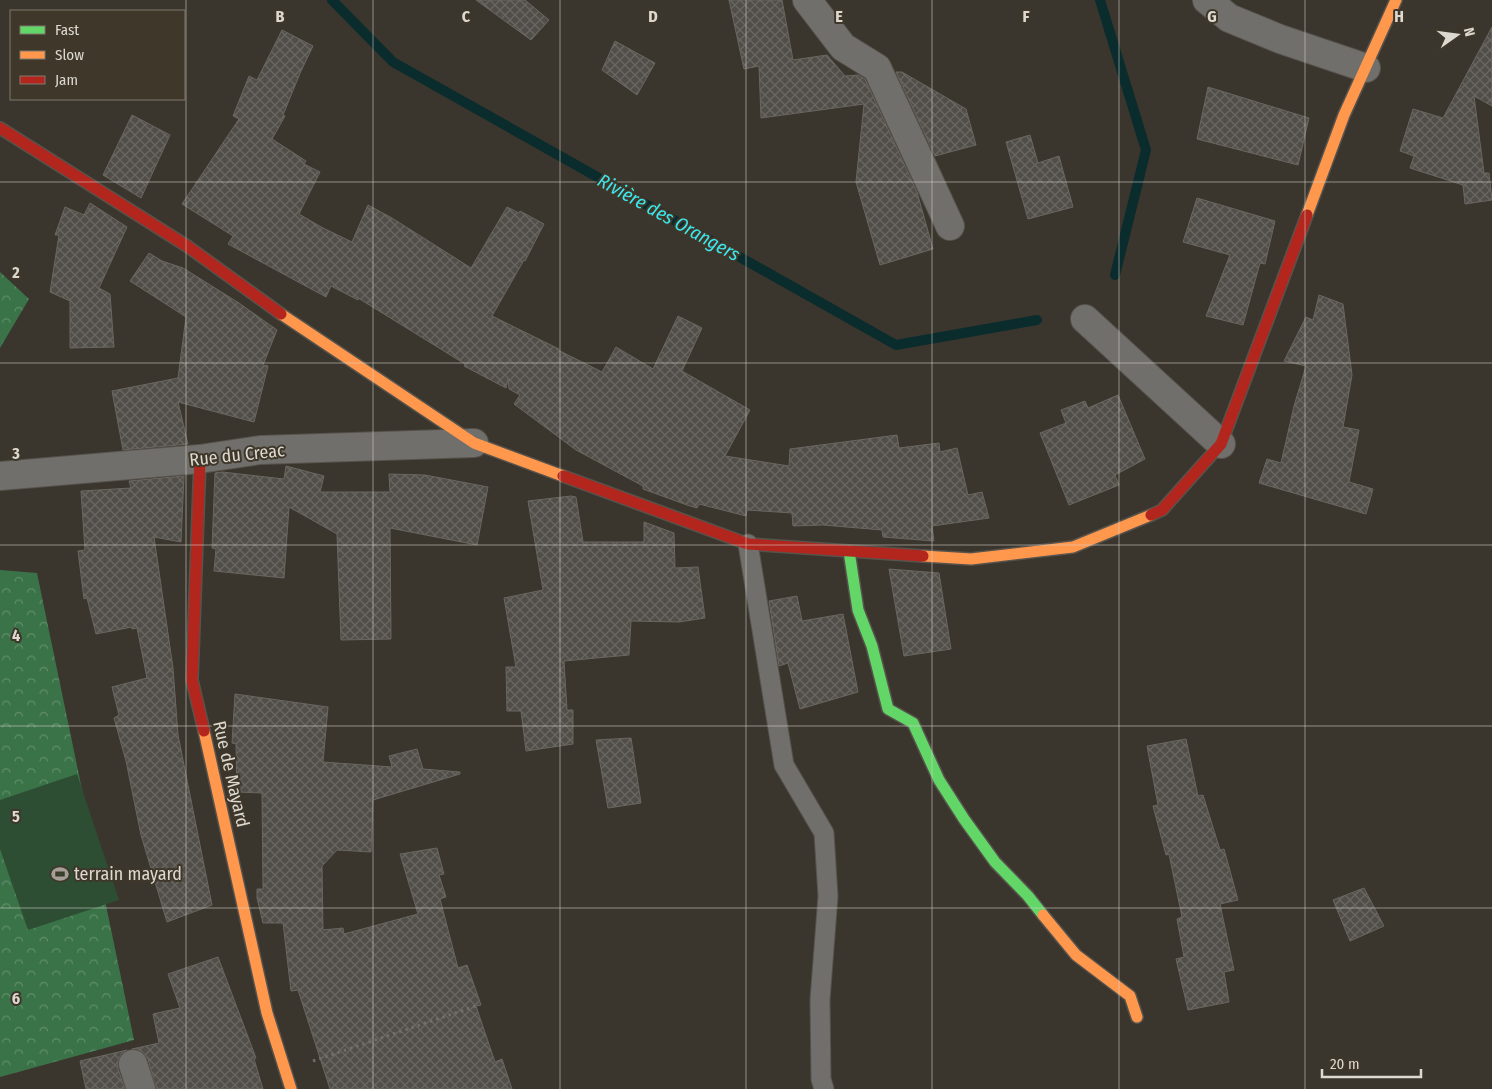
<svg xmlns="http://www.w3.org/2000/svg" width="1492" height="1089" font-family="'Fira Sans Condensed',sans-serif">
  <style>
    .forest { fill: url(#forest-crowns) }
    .pitch { fill: #2d4e33 }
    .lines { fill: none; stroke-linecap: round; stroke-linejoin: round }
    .stream { stroke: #0a2c2d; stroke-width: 10 }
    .building { fill: url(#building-cross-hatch); stroke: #6a6660 }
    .lane-casing { stroke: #57534c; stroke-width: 21 }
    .street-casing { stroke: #57534c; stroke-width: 30 }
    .fast-casing { stroke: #57534c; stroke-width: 14 }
    .slow-casing { stroke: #57534c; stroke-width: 14 }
    .jam-casing { stroke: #57534c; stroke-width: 14 }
    .path { stroke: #716f6a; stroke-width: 3; stroke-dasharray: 2.5 4; stroke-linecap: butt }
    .lane { stroke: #716f6c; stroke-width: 19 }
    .street { stroke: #716f6c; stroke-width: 28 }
    .fast { stroke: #63d668; stroke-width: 11 }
    .slow { stroke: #ff974d; stroke-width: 11 }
    .jam { stroke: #b3261e; stroke-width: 11 }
    .grid { fill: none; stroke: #ddd9d1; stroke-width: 1; stroke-opacity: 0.55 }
    .labels { text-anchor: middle; stroke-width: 4; stroke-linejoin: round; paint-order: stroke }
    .street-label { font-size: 18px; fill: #ddd9d1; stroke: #3e372a }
    .poi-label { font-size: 18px; fill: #ddd9d1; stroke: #3e372a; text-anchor: start }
    .water-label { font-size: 19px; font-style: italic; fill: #3de6ed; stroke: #3e372a }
    .grid-label { font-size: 16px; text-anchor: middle; font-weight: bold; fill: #ddd9d1; stroke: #3e372a; stroke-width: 4; stroke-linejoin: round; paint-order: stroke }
  </style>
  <defs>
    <pattern id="forest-crowns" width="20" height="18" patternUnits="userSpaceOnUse" patternTransform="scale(1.25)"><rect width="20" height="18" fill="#3b7348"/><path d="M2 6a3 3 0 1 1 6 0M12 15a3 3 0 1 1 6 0" fill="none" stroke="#608d6a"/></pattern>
    <pattern id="building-cross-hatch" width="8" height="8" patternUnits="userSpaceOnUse" patternTransform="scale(1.25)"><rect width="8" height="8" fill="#514d48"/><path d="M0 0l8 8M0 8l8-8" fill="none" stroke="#6a6661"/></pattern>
  </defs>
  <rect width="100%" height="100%" fill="#3a362e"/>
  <path class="forest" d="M 0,272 L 29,299 L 0,348 Z
    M 0,570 L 37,573 L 134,1040 L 0,1077 Z"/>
  <path class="pitch" d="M 77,774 L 119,900 L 28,930 L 0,849 L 0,800 Z"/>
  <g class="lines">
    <path class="stream" d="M 332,0 L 393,62 L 896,345 L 1037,320
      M 1100,0 L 1146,150 L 1115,275"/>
  </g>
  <path class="building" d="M 476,0 L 525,0 L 549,20 L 531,40 Z
    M 729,0 L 782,0 L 793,60 L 827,55 L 845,76 L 858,75 L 865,79 L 917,192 L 933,249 L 880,265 L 856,182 L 864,104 L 761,118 L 759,66 L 744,69 Z
    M 1492,27 L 1492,106 L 1474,96 L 1484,173 L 1489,173 L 1492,200 L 1465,204 L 1463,185 L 1410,168 L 1414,156 L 1400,151 L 1413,109 L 1443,118 Z
    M 282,30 L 313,46 L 301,71 L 283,115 L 285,116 L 272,139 L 306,161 L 304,164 L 320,172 L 299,214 L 323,228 L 352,242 L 368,205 L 392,218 L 471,268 L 507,207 L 519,213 L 520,211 L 544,224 L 525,261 L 524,260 L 492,316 L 559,349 L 556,349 L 602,372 L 616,347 L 653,369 L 678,316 L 702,328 L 682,371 L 750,410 L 725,456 L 789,466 L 790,449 L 897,435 L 899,448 L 939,443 L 940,452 L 957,448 L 968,495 L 982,492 L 989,518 L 932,526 L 934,541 L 883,537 L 882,530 L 823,525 L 793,526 L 792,513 L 747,510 L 746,516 L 699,504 L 697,508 L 687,505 L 643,489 L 643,486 L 576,450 L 514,404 L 520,395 L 509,389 L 508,379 L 506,388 L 464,366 L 465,364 L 358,298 L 358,300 L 331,286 L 326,297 L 228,244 L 233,236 L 182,204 L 239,119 L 233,116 L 249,76 L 257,80 Z
    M 615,41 L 655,63 L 637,95 L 602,70 Z
    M 896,72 L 902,72 L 966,109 L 976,145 L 935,156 Z
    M 1208,87 L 1309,118 L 1298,165 L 1197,139 Z
    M 132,115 L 170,135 L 141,198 L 103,175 Z
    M 1030,135 L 1038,163 L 1059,156 L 1073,207 L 1028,219 L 1006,142 Z
    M 1197,198 L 1275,221 L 1265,264 L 1260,263 L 1243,325 L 1206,316 L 1230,255 L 1183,242 Z
    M 90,203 L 127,227 L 99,288 L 110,294 L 114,347 L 70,348 L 70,301 L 50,292 L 59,235 L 55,235 L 65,207 L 84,215 Z
    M 149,253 L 162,261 L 183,268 L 239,303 L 277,330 L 263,365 L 268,366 L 254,422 L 178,402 L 188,444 L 123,450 L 112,391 L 178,378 L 186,317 L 130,281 Z
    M 1319,295 L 1343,304 L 1352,375 L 1343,427 L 1359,430 L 1349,482 L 1373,489 L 1366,514 L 1259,483 L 1267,459 L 1281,463 L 1294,406 L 1306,366 L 1284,361 L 1306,317 L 1313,320 Z
    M 1118,395 L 1145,459 L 1115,475 L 1119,485 L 1069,505 L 1040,433 L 1066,423 L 1061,410 L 1085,401 L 1088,408 Z
    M 286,466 L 324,476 L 320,492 L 390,492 L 389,474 L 425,475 L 488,487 L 477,545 L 390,528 L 391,639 L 341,640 L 337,534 L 289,507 L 284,578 L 214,571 L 216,549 L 212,548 L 215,473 L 222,472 L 284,479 Z
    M 184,476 L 181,542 L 154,537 L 173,668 L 178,735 L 212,905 L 167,922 L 141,835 L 126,761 L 114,718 L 119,715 L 112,687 L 147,678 L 137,628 L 132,629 L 132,627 L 96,634 L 87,598 L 84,599 L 78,551 L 85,550 L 81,491 L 131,488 L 129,481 Z
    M 571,496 L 576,497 L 583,542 L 644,542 L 644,522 L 674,533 L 675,568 L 698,567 L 705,618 L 679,622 L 631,621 L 629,655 L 564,661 L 567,710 L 573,710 L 573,744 L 526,751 L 521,711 L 507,711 L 506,667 L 516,667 L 504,598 L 543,590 L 528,501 Z
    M 889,569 L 939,573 L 951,649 L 904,656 Z
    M 797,596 L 802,621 L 843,614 L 858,692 L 800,709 L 788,663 L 779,666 L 769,601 Z
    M 235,694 L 328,707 L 323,762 L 392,767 L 389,756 L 417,749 L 423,769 L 460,772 L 460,774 L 373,800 L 371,852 L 337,850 L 322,866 L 323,930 L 343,928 L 344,934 L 418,914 L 400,854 L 437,848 L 444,874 L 439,875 L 446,897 L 440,899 L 458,968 L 467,965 L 481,1005 L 476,1006 L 495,1062 L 502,1059 L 512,1089 L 330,1089 L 298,990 L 291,991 L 283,923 L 263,923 L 257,898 L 257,889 L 263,889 L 262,793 L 237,792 L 236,744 L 232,743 Z
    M 631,738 L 641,803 L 608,808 L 596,740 Z
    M 1186,739 L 1198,796 L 1203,795 L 1220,850 L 1224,849 L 1238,900 L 1220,904 L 1234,970 L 1224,972 L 1229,1002 L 1188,1010 L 1176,959 L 1184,957 L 1177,919 L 1182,917 L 1169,854 L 1166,855 L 1153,806 L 1158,805 L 1147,746 Z
    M 1364,888 L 1384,926 L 1350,941 L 1333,900 Z
    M 218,957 L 256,1058 L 254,1059 L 263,1089 L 156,1089 L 148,1059 L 143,1052 L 137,1049 L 132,1049 L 159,1043 L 153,1014 L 180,1008 L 168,974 Z
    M 127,1050 L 121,1054 L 118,1061 L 118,1069 L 125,1089 L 86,1089 L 80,1061 Z"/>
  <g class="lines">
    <g class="lane-casing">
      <path id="lane" d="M 748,544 L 784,765 L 824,833 L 828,896 L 820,1000 L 821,1079 L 824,1089"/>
    </g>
    <g class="street-casing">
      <path id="street" d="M 807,0 L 843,47 L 877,68 L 950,226
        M 1207,0 L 1229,18 L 1280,39 L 1366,68
        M 1085,319 L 1221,444
        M 0,476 L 200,459 L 260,450 L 474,443
        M 133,1064 L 141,1089"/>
    </g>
    <g class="fast-casing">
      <path id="fast" d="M 849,551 L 858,610 L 872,646 L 888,709 L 913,723 L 939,780 L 964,819 L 995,862 L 1028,896 L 1043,915"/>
    </g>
    <g class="slow-casing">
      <path id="slow" d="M 1307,215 L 1344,115 L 1396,0
        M 281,314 L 474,443 L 563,476
        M 923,556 L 971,559 L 1073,547 L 1151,515
        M 204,731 L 267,1013 L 291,1089
        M 1043,915 L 1076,955 L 1130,996 L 1137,1017"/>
    </g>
    <g class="jam-casing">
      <path id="jam" d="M 0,128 L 187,246 L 281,314
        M 200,459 L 192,680 L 204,731
        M 563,476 L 748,544 L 923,556
        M 1151,515 L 1162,510 L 1221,444 L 1307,215"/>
    </g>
    <path class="path" d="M 313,1061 L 476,1006"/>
    <use href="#lane" class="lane"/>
    <use href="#street" class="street"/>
    <use href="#fast" class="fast"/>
    <use href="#slow" class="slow"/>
    <use href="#jam" class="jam"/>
  </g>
  <path class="grid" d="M 186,0 L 186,1089M 373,0 L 373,1089M 560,0 L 560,1089M 746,0 L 746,1089M 932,0 L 932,1089M 1119,0 L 1119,1089M 1305,0 L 1305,1089M 0,182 L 1492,182M 0,363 L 1492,363M 0,545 L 1492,545M 0,726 L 1492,726M 0,908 L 1492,908"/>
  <defs>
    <g id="stadium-bare" transform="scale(1.35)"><path d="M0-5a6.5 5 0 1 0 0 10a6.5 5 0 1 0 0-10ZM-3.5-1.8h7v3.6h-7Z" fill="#a4a098" stroke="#3e372a" stroke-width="2.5" paint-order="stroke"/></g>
  </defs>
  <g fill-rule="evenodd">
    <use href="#stadium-bare" x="60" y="874"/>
  </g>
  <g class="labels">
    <g class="street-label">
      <text transform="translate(237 455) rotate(-6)" y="6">Rue du Creac</text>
      <text transform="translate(231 774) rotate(77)" y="6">Rue de Mayard</text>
    </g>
    <g class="poi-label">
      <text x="74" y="880">terrain mayard</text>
    </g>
    <g class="water-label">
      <text transform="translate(669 217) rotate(29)" y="7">Rivière des Orangers</text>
    </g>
  </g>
  <g class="grid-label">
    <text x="280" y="22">B</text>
    <text x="466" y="22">C</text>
    <text x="653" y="22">D</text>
    <text x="839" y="22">E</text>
    <text x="1026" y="22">F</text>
    <text x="1212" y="22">G</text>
    <text x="1399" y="22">H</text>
    <text x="16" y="278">2</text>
    <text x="16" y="459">3</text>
    <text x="16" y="641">4</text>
    <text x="16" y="822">5</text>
    <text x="16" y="1004">6</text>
  </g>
  <rect x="10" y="10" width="175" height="90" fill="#3e372a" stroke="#7e786d"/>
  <rect x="20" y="26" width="25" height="8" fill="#63d668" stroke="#7e786d"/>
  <text x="55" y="35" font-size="15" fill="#ddd9d1">Fast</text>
  <rect x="20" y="51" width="25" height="8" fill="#ff974d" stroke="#7e786d"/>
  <text x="55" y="60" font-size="15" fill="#ddd9d1">Slow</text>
  <rect x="20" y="76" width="25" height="8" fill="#b3261e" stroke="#7e786d"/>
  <text x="55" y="85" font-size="15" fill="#ddd9d1">Jam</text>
  <g transform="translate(1457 35) rotate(76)" stroke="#3e372a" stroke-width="4" paint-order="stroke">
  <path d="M0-4L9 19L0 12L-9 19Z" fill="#ddd9d1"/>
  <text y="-8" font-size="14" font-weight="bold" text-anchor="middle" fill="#ddd9d1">N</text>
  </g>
  <path d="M1322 1069v8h99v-8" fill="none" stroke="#ddd9d1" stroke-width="2.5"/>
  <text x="1330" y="1069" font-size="15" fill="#ddd9d1" stroke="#3e372a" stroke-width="4" paint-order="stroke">20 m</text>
</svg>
